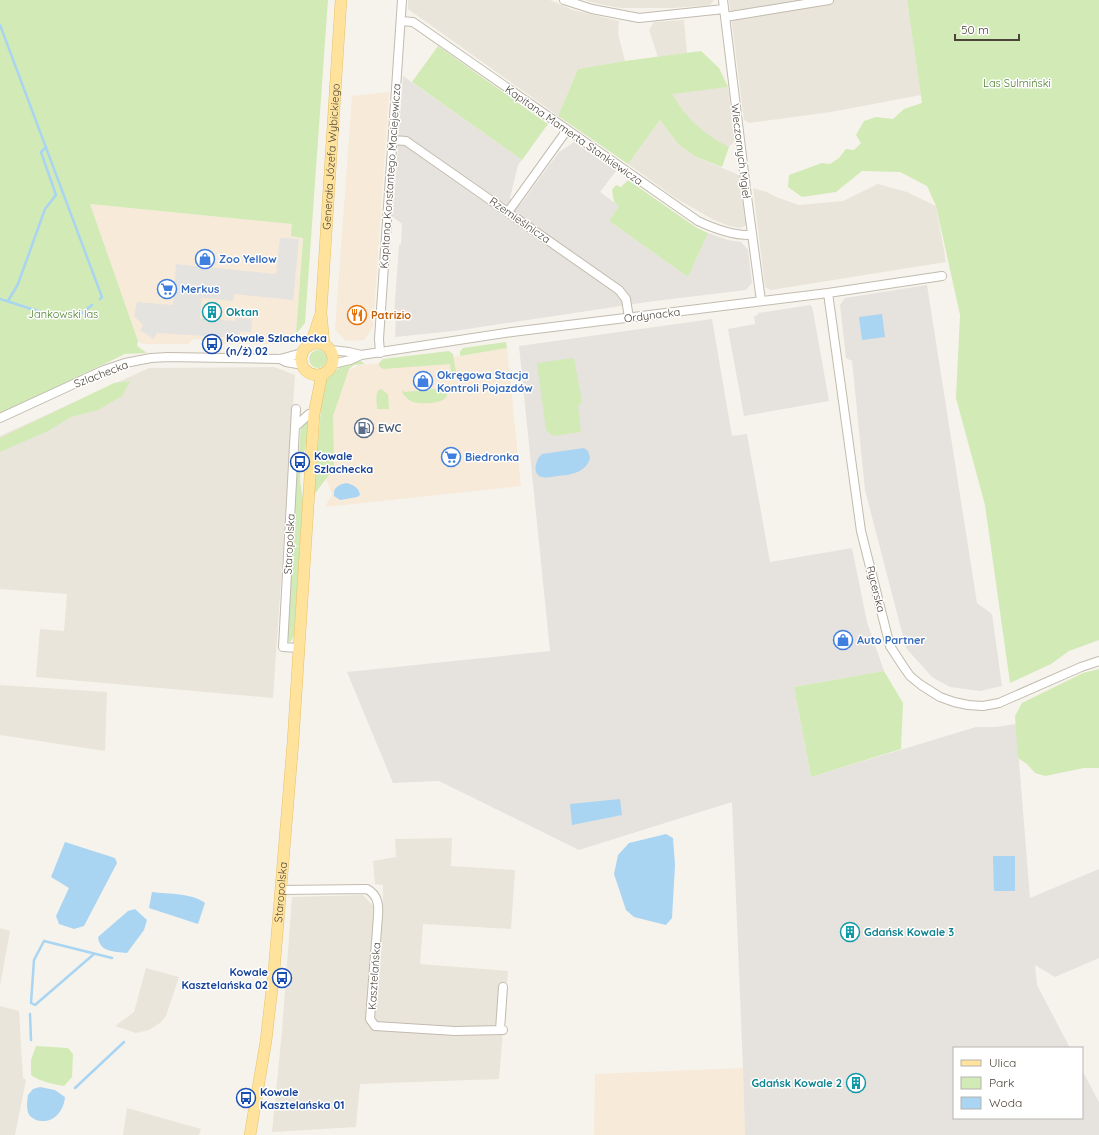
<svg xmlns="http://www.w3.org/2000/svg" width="1099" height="1135" font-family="Quicksand,sans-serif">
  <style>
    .residential { fill: #eae5da }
    .commercial { fill: #f7ead8 }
    .industrial { fill: #e6e2dd }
    .green { fill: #d2eab5 }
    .parking { fill: #e5e3e0 }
    .water { fill: #a9d4f2 }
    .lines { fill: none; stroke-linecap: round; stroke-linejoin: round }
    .stream { stroke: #a9d4f2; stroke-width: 2.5 }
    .minor-casing { stroke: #c2bbae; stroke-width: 10 }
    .major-casing { stroke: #e6c16a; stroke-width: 12 }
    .minor { stroke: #fff; stroke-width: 8 }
    .major { stroke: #ffe39c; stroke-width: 11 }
    .labels { text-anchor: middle; stroke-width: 3; stroke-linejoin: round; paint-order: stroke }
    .park-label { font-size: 11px; fill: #4a7f2a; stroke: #fff }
    .street-label { font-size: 11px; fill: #4b4439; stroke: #fff }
    .shop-label { font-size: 11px; font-weight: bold; fill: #366cbe; stroke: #fff; text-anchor: start }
    .culture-label { font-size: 11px; font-weight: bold; fill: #0d838f; stroke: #fff; text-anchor: start }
    .food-label { font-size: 11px; font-weight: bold; fill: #c56008; stroke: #fff; text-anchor: start }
    .transit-label { font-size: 11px; font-weight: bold; fill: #164399; stroke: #fff; text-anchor: start }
    .service-label { font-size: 11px; font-weight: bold; fill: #4e5e75; stroke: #fff; text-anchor: start }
  </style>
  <rect width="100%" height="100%" fill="#f6f3ec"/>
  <path class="residential" d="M 408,0 L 550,0 L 573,10 L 619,21 L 618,34 L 625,61 L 578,69 L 558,116 L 408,9 Z
    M 585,0 L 714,0 L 710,5 L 674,8 L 620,8 L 594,3 Z
    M 729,0 L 907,0 L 921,95 L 831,112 L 749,123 L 744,120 Z
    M 684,20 L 687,53 L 658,57 L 649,30 L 654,22 Z
    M 728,87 L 735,141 L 729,147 L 715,141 L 697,127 L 681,109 L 671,93 Z
    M 660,120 L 678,144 L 696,157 L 739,175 L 746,225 L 741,228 L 729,226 L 714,220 L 677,199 L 628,164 Z
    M 878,184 L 907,192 L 936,206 L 946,262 L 771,290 L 765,287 L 753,188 L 767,192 L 776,197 L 799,205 L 843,201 Z
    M 274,367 L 295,375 L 273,698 L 36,677 L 40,629 L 64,631 L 67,594 L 0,589 L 0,436 L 149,368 Z
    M 0,685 L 107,692 L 105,751 L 0,735 Z
    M 452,838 L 451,866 L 515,870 L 511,929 L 423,924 L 420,964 L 508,971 L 499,1079 L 360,1084 L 356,1127 L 272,1132 L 282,1031 L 292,897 L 363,895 L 374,907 L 373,920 L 383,921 L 383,885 L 375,884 L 373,861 L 396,857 L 395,839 Z
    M 0,928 L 10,931 L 0,986 Z
    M 146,968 L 179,977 L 166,1016 L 160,1023 L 149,1030 L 136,1033 L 115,1026 L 134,1012 Z
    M 0,1006 L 19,1011 L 23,1078 L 26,1080 L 15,1135 L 0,1135 Z
    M 127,1108 L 201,1129 L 199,1135 L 123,1135 Z"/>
  <path class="commercial" d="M 389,92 L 373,327 L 364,340 L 346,341 L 335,330 L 352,96 Z
    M 90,204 L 292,224 L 303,237 L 296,334 L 289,344 L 213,344 L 207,340 L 194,339 L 188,344 L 143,344 L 138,341 Z
    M 507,348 L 521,486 L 325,507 L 332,494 L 325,476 L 331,398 L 345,372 L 359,365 L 460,356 Z
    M 743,1068 L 745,1135 L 594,1135 L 595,1074 Z"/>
  <path class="industrial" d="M 403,76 L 522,160 L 518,165 L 510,198 L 520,205 L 559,152 L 574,142 L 616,171 L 600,192 L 619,206 L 609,221 L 688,277 L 708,233 L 728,240 L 741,242 L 748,250 L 752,283 L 746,290 L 647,302 L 454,331 L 395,337 L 396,315 L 394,315 L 399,245 L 401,244 L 402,224 L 393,217 Z
    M 927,285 L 977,603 L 992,614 L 1002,686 L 980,691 L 950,687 L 932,677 L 906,648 L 865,490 L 852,361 L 846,358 L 840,305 L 845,298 Z
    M 810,305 L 812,307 L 813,311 L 829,401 L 744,416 L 728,329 L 755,324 L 754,316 L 758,315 L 758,313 Z
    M 712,319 L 732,436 L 747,434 L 770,562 L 852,548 L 867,622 L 884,671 L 794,687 L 811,777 L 976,727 L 996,727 L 1016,724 L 1030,898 L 1099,869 L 1099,958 L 1055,977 L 1035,965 L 1037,985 L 1070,1048 L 954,1048 L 954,1118 L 1082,1118 L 1082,1070 L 1099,1102 L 1099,1135 L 745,1135 L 743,1068 L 732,802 L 579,850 L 439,781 L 393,783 L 347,672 L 550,651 L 519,346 Z"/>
  <path class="green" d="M 0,0 L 328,0 L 305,323 L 296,334 L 303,238 L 291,236 L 292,224 L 90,204 L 138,341 L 137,346 L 147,353 L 125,354 L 0,414 Z
    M 907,0 L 1099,0 L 1099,640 L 1069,651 L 1051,664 L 1010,683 L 985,505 L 956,398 L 960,315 L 936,206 L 927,186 L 900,172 L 862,171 L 836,192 L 802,197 L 788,187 L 789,175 L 822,163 L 830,164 L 839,158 L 846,149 L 854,150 L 861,143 L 856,135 L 864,121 L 876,117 L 893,119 L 904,109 L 922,103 Z
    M 438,46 L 548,124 L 522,160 L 412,82 Z
    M 701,51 L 719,68 L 728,87 L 672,94 C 686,118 704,135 729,147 L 722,167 L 696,157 L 678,144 L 660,120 L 628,164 L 558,116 L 578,69 L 625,61 Z
    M 628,180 L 697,228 L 708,233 L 688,277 L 609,221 L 619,206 L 614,202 L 612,190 L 616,185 L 621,187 Z
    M 506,342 L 507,348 L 460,356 L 460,352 L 463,348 Z
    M309 359a9 9 0 1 1 18 0a9 9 0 1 1-18 0Z
    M 449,351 L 453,354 L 456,372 L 451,373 L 450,364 L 383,369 L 379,366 L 379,363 L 383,359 Z
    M 574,358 L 582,402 L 578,407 L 581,432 L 553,436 L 546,430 L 537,363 Z
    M 356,361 L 361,361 L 365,364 L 354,365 L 349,369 L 333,416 L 334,466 L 331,472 L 314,495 L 322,395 L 325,382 L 328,378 L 340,367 Z
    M 130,381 L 122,396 L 98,410 L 71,417 L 48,431 L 0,452 L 0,438 L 114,383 Z
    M 445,388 C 456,404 422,405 413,402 C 408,400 404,396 402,392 L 404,389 L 404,392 Z
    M 381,389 L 388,394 L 389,409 L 377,409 C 377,402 374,392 381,389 Z
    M 308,418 C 308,430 309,447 301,456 L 300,481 L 303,499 L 294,636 L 290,642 L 286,641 L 285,638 L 301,426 Z
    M 1099,669 L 1099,768 L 1084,768 L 1045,776 L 1035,773 L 1027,764 L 1018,758 L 1015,716 L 1022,703 L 1083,673 Z
    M 884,671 L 903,703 L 901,749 L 811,777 L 794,687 Z
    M 36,1046 L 68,1048 L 73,1054 L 72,1077 L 64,1086 C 53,1084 41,1082 31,1075 L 31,1060 Z"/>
  <path class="parking" d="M 280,238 L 299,239 L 293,300 L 234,294 L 233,301 L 202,298 L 200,318 L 235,321 L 235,318 L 252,319 L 251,332 L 240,332 L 239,338 L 157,333 L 154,339 L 140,330 L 143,325 L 134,316 L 137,302 L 173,305 L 176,264 L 276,274 Z"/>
  <path class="water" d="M 882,314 L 885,337 L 862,340 L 859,317 Z
    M 584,448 L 588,451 L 590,458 C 586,473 570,475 557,476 C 553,477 546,478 542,477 C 531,474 536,459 542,454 Z
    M 346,483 C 352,484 359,487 360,495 L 357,497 L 340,500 L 334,496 C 333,488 338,485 346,483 Z
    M 620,799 L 622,815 L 572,825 L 570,804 Z
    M 666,834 L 673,838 L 675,865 L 672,918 L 666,925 L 634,917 L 626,910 L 614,874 L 618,855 L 629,843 Z
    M 65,842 L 115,858 L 117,863 L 84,926 L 74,929 L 59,924 L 56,916 L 69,888 L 51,877 Z
    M 993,856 L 1015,856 L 1015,891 L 994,891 Z
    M 152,892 C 167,894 193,893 205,903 L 198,924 L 149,908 Z
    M 135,909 L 147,920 L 144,930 L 127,953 C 114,951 100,953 98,937 L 128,911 Z
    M 40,1087 L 55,1090 L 65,1097 C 64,1110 55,1122 42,1121 C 38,1121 33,1119 30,1116 C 26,1112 27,1101 28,1095 L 33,1089 Z"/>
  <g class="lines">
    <path class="stream" d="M 0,25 L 102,297 L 100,299
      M 0,299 L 44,313 L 81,314 L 92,305
      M 8,301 L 18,284 L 45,209 L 56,195 L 41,152 L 46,147
      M 94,954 L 35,1005 L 31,1003 L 34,960 L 44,941 L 112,958
      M 30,1014 L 31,1040
      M 75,1088 L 124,1042"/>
    <g class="minor-casing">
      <path id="minor" d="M 564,0 L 592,9 L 639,18 L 724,9
        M 723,0 L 746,189 L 761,301
        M 725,17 L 829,0
        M 401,21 L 413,22 L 698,221 C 715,229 734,236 752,235
        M 393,140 L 406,141 L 619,290 L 626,299 L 629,318
        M 508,212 L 567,130
        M 828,293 L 861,531 L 890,646 L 903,666 L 910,676 L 921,685 L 940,697 L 954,702 L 968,705 L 983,706 L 999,703 L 1081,667 L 1099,661
        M 331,350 L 349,352 L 361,355
        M 380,353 L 379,339 L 402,0
        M 280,359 L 286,362 L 303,365
        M 333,364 L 350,360 L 361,355 L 512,332 L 828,293 L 942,276
        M 296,409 L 283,647 L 298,648
        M 0,418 L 104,370 L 125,363 L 151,358 L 168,357 L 280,359 L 302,353
        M 296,426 L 309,414 L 314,414
        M 280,890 L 367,889 C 378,895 379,905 378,916 L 370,1019 L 375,1026 L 455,1031 L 503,1030
        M 500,1030 L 503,987"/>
    </g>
    <g class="major-casing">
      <g id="major">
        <circle cx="317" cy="359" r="16"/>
        <path d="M 311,344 L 320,316"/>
        <path id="s1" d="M 324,344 L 321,313 L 341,0"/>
        <path id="s2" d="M 250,1135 L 266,1041 L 274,971 L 293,742 L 314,414 L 322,374"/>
      </g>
    </g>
    <use href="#minor" class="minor"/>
    <use href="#major" class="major"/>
  </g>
  <defs>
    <g id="shop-ring" transform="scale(1)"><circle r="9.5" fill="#fff" stroke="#3f7fe0" stroke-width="1.5"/><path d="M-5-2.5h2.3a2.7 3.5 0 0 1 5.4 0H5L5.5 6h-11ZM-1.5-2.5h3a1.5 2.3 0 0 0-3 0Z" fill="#3f7fe0"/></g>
    <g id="supermarket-ring" transform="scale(1)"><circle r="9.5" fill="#fff" stroke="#3f7fe0" stroke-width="1.5"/><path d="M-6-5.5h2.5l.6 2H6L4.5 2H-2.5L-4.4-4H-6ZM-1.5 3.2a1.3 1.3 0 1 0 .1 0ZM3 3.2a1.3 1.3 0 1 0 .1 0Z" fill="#3f7fe0"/></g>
    <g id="building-ring" transform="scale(1)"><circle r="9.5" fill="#fff" stroke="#0f9aa8" stroke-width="1.5"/><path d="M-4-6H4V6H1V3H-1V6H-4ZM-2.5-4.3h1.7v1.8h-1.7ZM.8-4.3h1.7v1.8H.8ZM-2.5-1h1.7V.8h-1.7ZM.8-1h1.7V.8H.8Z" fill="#0f9aa8"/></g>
    <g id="restaurant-ring" transform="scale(1)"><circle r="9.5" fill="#fff" stroke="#e8710a" stroke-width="1.5"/><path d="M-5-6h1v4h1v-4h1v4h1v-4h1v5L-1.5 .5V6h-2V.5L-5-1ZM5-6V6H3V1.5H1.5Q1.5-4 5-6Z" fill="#e8710a"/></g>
    <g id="bus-ring" transform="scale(1)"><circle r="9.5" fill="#fff" stroke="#1a4fb4" stroke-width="1.5"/><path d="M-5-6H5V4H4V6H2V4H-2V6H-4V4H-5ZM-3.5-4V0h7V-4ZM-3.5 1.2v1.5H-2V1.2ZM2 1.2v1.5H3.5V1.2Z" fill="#1a4fb4"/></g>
    <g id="fuel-ring" transform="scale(1)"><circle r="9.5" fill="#fff" stroke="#5c6f8a" stroke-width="1.5"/><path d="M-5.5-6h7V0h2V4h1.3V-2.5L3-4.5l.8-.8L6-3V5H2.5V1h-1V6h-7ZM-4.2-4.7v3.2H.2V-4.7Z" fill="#5c6f8a"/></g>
  </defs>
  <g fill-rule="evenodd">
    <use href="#shop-ring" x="205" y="259"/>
    <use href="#supermarket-ring" x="167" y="289"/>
    <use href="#building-ring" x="212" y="312"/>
    <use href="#restaurant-ring" x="357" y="315"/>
    <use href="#bus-ring" x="212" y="344"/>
    <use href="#shop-ring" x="423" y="381"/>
    <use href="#fuel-ring" x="364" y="428"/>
    <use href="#supermarket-ring" x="451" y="457"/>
    <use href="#bus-ring" x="300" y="462"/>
    <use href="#shop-ring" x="843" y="640"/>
    <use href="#building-ring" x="850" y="932"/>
    <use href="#bus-ring" x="282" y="978"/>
    <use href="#building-ring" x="856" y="1083"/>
    <use href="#bus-ring" x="246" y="1098"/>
  </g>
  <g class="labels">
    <g class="park-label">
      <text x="1017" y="87">Las Sulmiński</text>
      <text x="63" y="318">Jankowski las</text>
    </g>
    <g class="street-label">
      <text transform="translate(574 135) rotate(35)" y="4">Kapitana Mamerta Stankiewicza</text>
      <text transform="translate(741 151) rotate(83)" y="4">Wieczornych Mgieł</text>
      <text dy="4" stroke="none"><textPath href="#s1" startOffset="188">Generała Józefa Wybickiego</textPath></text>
      <text transform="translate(390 176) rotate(-86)" y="4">Kapitana Konstantego Maciejewicza</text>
      <text transform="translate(520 220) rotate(35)" y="4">Rzemieślnicza</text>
      <text transform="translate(652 315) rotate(-7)" y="4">Ordynacka</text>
      <text transform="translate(101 374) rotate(-21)" y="4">Szlachecka</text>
      <text transform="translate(289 544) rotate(-87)" y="4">Staropolska</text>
      <text transform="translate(876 589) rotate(76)" y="4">Rycerska</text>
      <text dy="4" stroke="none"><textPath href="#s2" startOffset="245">Staropolska</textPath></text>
      <text transform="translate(374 976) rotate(-86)" y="4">Kasztelańska</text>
    </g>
    <g class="shop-label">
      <text x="219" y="263">Zoo Yellow</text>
      <text x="181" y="293">Merkus</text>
      <text x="437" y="379">Okręgowa Stacja<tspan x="437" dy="13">Kontroli Pojazdów</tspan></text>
      <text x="465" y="461">Biedronka</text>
      <text x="857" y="644">Auto Partner</text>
    </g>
    <g class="culture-label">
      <text x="226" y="316">Oktan</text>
      <text x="864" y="936">Gdańsk Kowale 3</text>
      <text x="842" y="1087" text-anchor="end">Gdańsk Kowale 2</text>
    </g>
    <g class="food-label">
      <text x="371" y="319">Patrizio</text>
    </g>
    <g class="transit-label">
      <text x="226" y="342">Kowale Szlachecka<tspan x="226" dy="13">(n/ż) 02</tspan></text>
      <text x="314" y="460">Kowale<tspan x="314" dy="13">Szlachecka</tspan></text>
      <text x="268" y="976" text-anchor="end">Kowale<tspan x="268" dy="13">Kasztelańska 02</tspan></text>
      <text x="260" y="1096">Kowale<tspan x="260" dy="13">Kasztelańska 01</tspan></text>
    </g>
    <g class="service-label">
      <text x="378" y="432">EWC</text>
    </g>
  </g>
  <rect x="953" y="1047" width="130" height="72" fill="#ffffff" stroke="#b7b4b0"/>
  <rect x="961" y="1060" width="20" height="6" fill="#ffe39c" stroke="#b7b4b0"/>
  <text x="989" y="1067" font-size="12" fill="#4b4439">Ulica</text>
  <rect x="961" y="1077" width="20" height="12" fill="#d2eab5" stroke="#b7b4b0"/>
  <text x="989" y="1087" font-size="12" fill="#4b4439">Park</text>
  <rect x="961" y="1097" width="20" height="12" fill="#a9d4f2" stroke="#b7b4b0"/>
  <text x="989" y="1107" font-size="12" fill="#4b4439">Woda</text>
  <path d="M955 34v6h64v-6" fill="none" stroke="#4b4439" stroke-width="2"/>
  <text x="961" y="34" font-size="12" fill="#4b4439" stroke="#ffffff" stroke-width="3" paint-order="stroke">50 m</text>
</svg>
